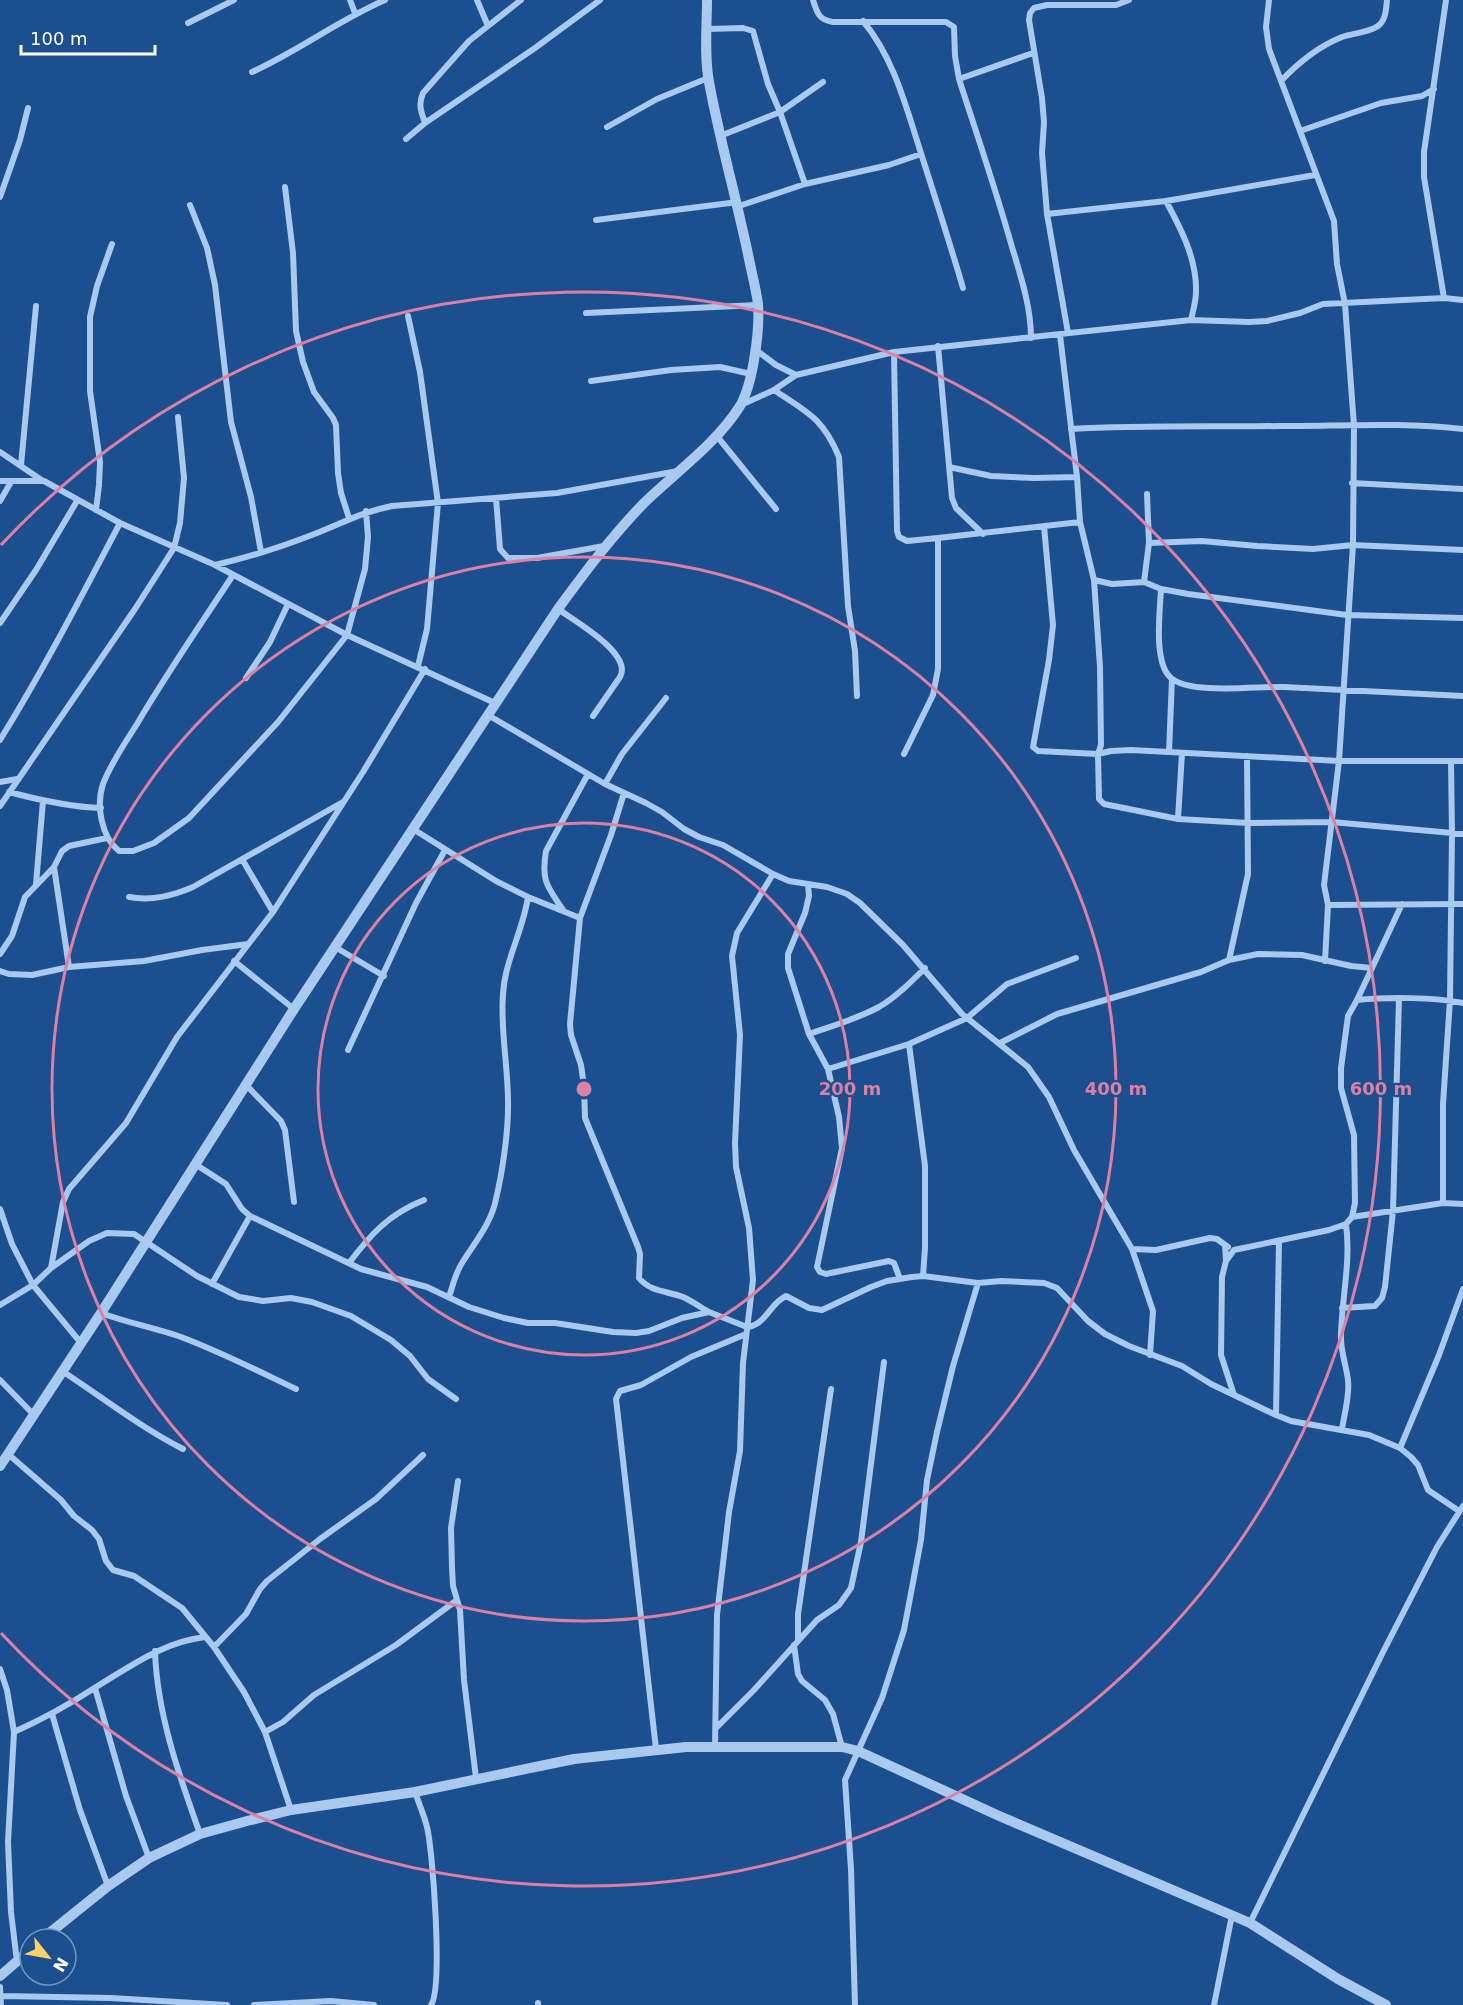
<svg xmlns="http://www.w3.org/2000/svg" width="1463" height="2005" font-family="'DejaVu Sans',sans-serif">
  <style>
    .lines { fill: none; stroke-linecap: round; stroke-linejoin: round }
    .minor { stroke: #a9c9ee; stroke-width: 6 }
    .tertiary { stroke: #a9c9ee; stroke-width: 10 }
    .ring { fill: none; stroke: #dd80a5; stroke-width: 3 }
    .centre { fill: #dd80a5; stroke: #1b4f8f; stroke-width: 3 }
    .ring-label { font-size: 18px; text-anchor: middle; font-weight: bold; fill: #dd80a5; stroke: #1b4f8f; stroke-width: 4.5; stroke-linejoin: round; paint-order: stroke }
  </style>
  <rect width="100%" height="100%" fill="#1b4f8f"/>
  <g class="lines">
    <path class="minor" d="M 350,0 L 355,13
      M 477,0 L 488,26
      M 813,0 C 817,13 819,20 833,22 L 946,22 L 954,27 L 955,56 L 959,79 C 977,135 996,190 1012,247 C 1021,277 1031,307 1031,338
      M 1269,0 L 1266,27 L 1269,49 L 1334,221 L 1337,264 L 1345,304 L 1354,426 L 1353,545 L 1339,761 L 1324,885 L 1328,905 L 1325,961
      M 863,21 C 893,57 905,103 919,147 C 934,194 949,240 963,288
      M 188,23 L 234,0
      M 707,29 L 743,28 L 753,31 L 768,84 L 780,112 L 805,184
      M 252,72 C 298,51 339,20 385,0
      M 959,79 L 1033,53
      M 1281,81 C 1298,63 1317,47 1342,37 C 1353,33 1368,33 1378,26 C 1386,20 1386,9 1387,0
      M 425,123 C 421,111 418,105 423,93 L 469,41 L 521,0
      M 607,127 L 657,99 L 708,78
      M 1300,131 L 1381,103 L 1422,96 L 1434,89
      M 720,136 L 780,112 L 823,82
      M 406,139 L 425,123 L 535,48 L 600,0
      M 285,187 L 293,253 L 296,331 L 303,362 L 314,392 L 333,418 L 336,425 L 338,473 L 341,493 L 349,518
      M 0,197 L 20,140 L 28,108
      M 1166,201 C 1181,229 1197,259 1196,292 C 1196,301 1193,311 1191,320
      M 190,205 L 207,248 L 215,285 L 231,422 L 251,497 L 261,552
      M 739,206 L 805,184 L 889,165 L 921,154
      M 1047,214 L 1166,201 L 1315,175
      M 596,220 L 738,202
      M 1444,298 L 1424,177 L 1424,152 L 1446,0
      M 586,313 L 758,305
      M 408,316 L 420,372 L 438,503 L 427,629 L 418,666
      M 1068,333 L 1047,214 L 1042,153 L 1044,122 L 1042,98 L 1029,20 L 1030,13 L 1034,8 L 1047,5 L 1116,5 L 1129,0
      M 1060,335 L 1077,477 L 1080,522 L 1094,580 L 1100,667 L 1101,745 L 1098,754 L 1111,751 L 1131,750 L 1339,761 L 1463,761
      M 938,346 L 952,498 L 956,508 L 983,534
      M 756,350 L 776,365 L 796,375
      M 894,352 L 897,531 L 899,537 L 907,541 L 938,538
      M 591,381 L 671,370 L 720,367 L 751,374
      M 774,390 C 807,412 823,418 839,457 L 848,606 L 855,651 L 857,696
      M 741,405 L 774,390 L 796,375 L 894,352 L 1191,320 L 1249,322 L 1267,321 L 1300,313 L 1323,304 L 1444,298 L 1463,300
      M 1071,429 C 1141,425 1211,427 1281,426 C 1342,426 1402,422 1463,429
      M 716,435 L 776,509
      M 0,452 L 43,481
      M 21,465 L 36,306
      M 949,467 L 991,476 L 1034,478 L 1077,477
      M 0,481 L 44,481 L 120,523 L 215,565 L 347,635 L 495,703
      M 1352,483 L 1463,489
      M 496,498 L 500,549 L 508,558 L 537,558 L 604,546
      M 0,501 L 11,482
      M 96,510 L 99,485 L 100,462 L 90,391 L 90,317 L 97,286 L 112,244
      M 1044,526 L 1053,625 L 1049,660 L 1033,747 L 1038,751 L 1098,754 L 1099,799 L 1104,804 L 1178,819 L 1248,823 L 1332,822 L 1463,834
      M 1149,543 L 1202,541 L 1257,546 L 1313,549 L 1353,545 L 1463,550
      M 215,565 C 250,557 284,546 317,533 C 345,522 362,512 392,506 L 557,493 L 678,471
      M 233,575 C 201,624 167,673 137,724 C 125,743 111,763 103,784 C 96,805 101,837 119,851 L 133,851 L 154,843 L 189,818 L 278,722 L 347,635 L 365,569 L 368,537 L 366,511
      M 1094,580 L 1112,584 L 1144,582 L 1161,589 L 1188,594 L 1347,615 L 1463,618
      M 1144,582 L 1149,543 L 1147,494
      M 1161,589 C 1160,611 1153,663 1171,678 C 1191,695 1258,686 1284,687 C 1344,690 1403,693 1463,696
      M 558,609 C 575,621 633,654 620,677 L 593,716
      M 0,623 L 36,570 L 77,501
      M 246,678 L 270,642 L 288,604
      M 488,715 L 605,784 L 646,803 L 662,812 L 684,829 L 699,837 L 723,845 L 773,874 L 789,881 L 827,887 L 847,894 L 860,903 L 903,945 L 962,1014 L 1028,1067 L 1049,1097 L 1074,1150 L 1132,1249 L 1153,1311 L 1150,1355
      M 0,740 C 44,669 81,597 120,523
      M 1169,752 L 1172,679
      M 904,754 L 933,695 L 938,669 L 938,538 L 1080,522
      M 0,782 L 17,779
      M 605,784 L 622,754 L 666,698
      M 9,792 C 39,800 69,807 101,808
      M 624,793 L 611,835 L 580,918 L 570,1024 L 571,1035 L 581,1065 L 584,1086 L 585,1118 L 638,1247 L 640,1254 L 639,1278 C 650,1292 668,1291 683,1297 C 692,1301 700,1307 709,1312
      M 0,806 L 135,609 L 174,548 L 180,523 L 184,478 L 178,417
      M 1178,819 L 1182,753
      M 413,829 L 496,881 L 528,897 L 580,918
      M 242,859 L 273,912
      M 54,867 L 69,967
      M 36,884 L 43,801
      M 808,884 L 809,896 L 805,913 L 788,954 L 788,968 L 809,1034 L 828,1069 L 839,1117 L 842,1148 L 817,1267 L 820,1272 L 826,1274 L 889,1261 L 894,1263 L 900,1279
      M 129,897 C 152,901 172,896 193,887 L 343,802
      M 1328,905 L 1463,904
      M 563,910 C 547,886 541,881 546,851 L 588,774
      M 335,947 L 384,976
      M 0,954 L 12,936 L 25,897 L 54,867 L 62,851 L 69,846 L 107,838
      M 1229,960 L 1248,874 L 1247,756
      M 234,961 L 294,1009
      M 0,971 L 9,974 L 32,975 L 69,967 L 144,961 L 202,950 L 248,944
      M 1357,1000 C 1386,997 1435,997 1463,1003
      M 809,1034 C 832,1026 857,1019 879,1007 C 896,997 911,982 925,968
      M 1000,1043 L 1057,1014 L 1201,972 L 1229,960 L 1258,954 L 1302,955 L 1351,966 L 1372,968
      M 909,1044 L 925,1166 L 925,1248 L 923,1276
      M 348,1050 L 416,903 L 445,850
      M 828,1069 L 909,1044 L 967,1018 L 1007,984 L 1076,958
      M 246,1085 L 281,1121 L 285,1130 L 294,1202
      M 195,1164 L 226,1184 L 242,1209 L 250,1216 L 361,1269 L 427,1287 L 469,1307 L 504,1318 L 528,1323 L 555,1323 L 613,1332 L 636,1333 L 649,1331 L 682,1318 L 709,1312 L 747,1327 C 766,1325 770,1303 786,1296 L 809,1308 L 822,1310 L 871,1287 L 887,1281 L 912,1277 L 923,1276 L 978,1283 L 1001,1281 L 1044,1283 L 1057,1288 L 1088,1321 L 1105,1334 L 1129,1346 L 1182,1366 L 1211,1384 L 1276,1415 L 1291,1421 L 1369,1435 L 1400,1448 L 1411,1457 L 1418,1465 L 1428,1490 L 1459,1511
      M 1443,1203 L 1443,1104 L 1450,1000 L 1452,834 L 1451,761
      M 0,1209 L 12,1244 L 33,1285 L 81,1343
      M 1352,1217 L 1443,1203 L 1463,1204
      M 1225,1245 L 1226,1261 L 1222,1277 L 1221,1355 L 1234,1395
      M 1132,1249 L 1156,1250 L 1210,1238 L 1217,1239 L 1228,1247
      M 1226,1261 L 1234,1250 L 1329,1230 L 1346,1224 L 1352,1217 L 1355,1203 L 1354,1135 L 1341,1088 L 1341,1068 L 1348,1016 L 1357,1000 L 1402,904
      M 349,1263 C 371,1234 389,1214 424,1200
      M 51,1268 L 63,1202 L 69,1189 L 126,1123 L 177,1037 L 273,912 L 363,772 L 425,669
      M 212,1284 L 250,1216
      M 449,1297 C 453,1285 455,1274 462,1263 C 475,1242 491,1224 496,1199 C 502,1174 508,1134 508,1108 C 509,1070 500,1032 503,994 C 505,960 523,931 528,897
      M 0,1305 L 33,1285 L 51,1268 L 89,1241 L 107,1233 L 134,1234 L 197,1276 L 239,1297 L 263,1301 L 291,1298 L 312,1302 L 351,1316 L 391,1340 L 410,1356 L 428,1379 L 456,1399
      M 1342,1308 L 1375,1306 L 1382,1298 L 1385,1287 L 1393,1211 L 1399,999
      M 101,1313 C 128,1323 155,1328 181,1337 C 221,1352 258,1371 296,1389
      M 62,1371 C 102,1397 140,1427 183,1449
      M 0,1380 L 33,1414
      M 1276,1415 L 1279,1241
      M 1342,1430 C 1344,1414 1350,1396 1348,1380 C 1346,1364 1340,1350 1341,1334 C 1342,1297 1351,1261 1346,1224
      M 1400,1448 L 1439,1355 L 1463,1289
      M 8,1454 L 61,1500 L 74,1516 L 92,1530 L 99,1539 L 106,1561 L 113,1570 L 134,1576 L 182,1608 L 214,1647 L 244,1692 L 265,1732 L 291,1810
      M 458,1481 L 451,1528 L 452,1567 L 453,1586 L 460,1610 L 464,1680 L 476,1778
      M 798,1639 L 798,1614 L 831,1389
      M 794,1645 L 798,1674 L 802,1681 L 825,1700 L 833,1714 L 842,1747
      M 214,1647 L 246,1614 L 260,1589 L 267,1581 L 320,1539 L 376,1499 L 423,1455
      M 155,1651 C 157,1714 179,1775 200,1834
      M 0,1669 L 7,1690 L 14,1732 L 8,1842 L 11,1912 L 17,1962
      M 95,1688 L 126,1796 L 149,1858
      M 52,1714 L 80,1810 L 108,1886
      M 716,1728 L 754,1690 L 817,1620 L 839,1605 L 851,1588 L 861,1542 L 884,1362
      M 14,1732 C 43,1719 70,1704 96,1687 C 131,1666 163,1642 205,1637
      M 265,1732 L 283,1722 L 314,1695 L 396,1645 L 457,1600
      M 715,1747 L 717,1615 L 729,1512 L 740,1451 L 743,1363 L 753,1280 L 749,1228 L 736,1167 L 735,1143 L 740,1035 L 732,956 L 737,933 L 773,874
      M 656,1749 L 616,1399 L 620,1391 L 641,1385 L 691,1357 L 746,1334
      M 415,1792 C 419,1804 424,1815 427,1827 C 433,1852 443,1988 431,2005
      M 1250,1923 L 1383,1652 L 1437,1547 L 1463,1506
      M 0,1987 L 1,2005
      M 2,1996 L 111,1998 L 227,2005
      M 538,2003 L 538,2005
      M 254,2005 L 331,2001 L 374,2005
      M 855,2005 L 851,1869 L 845,1780 L 882,1698 L 904,1630 L 921,1540 L 927,1480 L 937,1432 L 953,1366 L 978,1283
      M 1214,2005 L 1232,1915"/>
    <path class="tertiary" d="M 0,1466 L 101,1313 L 294,1009 L 558,609 C 585,572 612,536 644,503 C 675,473 717,443 740,406 C 753,384 760,330 758,304 C 756,289 752,274 749,259 C 737,200 720,142 709,82 C 704,56 707,26 707,0
      M 42,1939 L 108,1886 L 149,1858 L 200,1834 L 247,1821 L 291,1810 L 415,1792 L 574,1759 L 686,1747 L 842,1747 L 858,1751 L 997,1815 L 1250,1923 L 1338,1979 L 1386,2005
      M 0,1976 L 30,1950"/>
  </g>
  <g class="ring">
    <circle cx="584" cy="1089" r="266"/>
    <circle cx="584" cy="1089" r="532"/>
    <path d="M1 545A797 797 0 1 1 1 1633"/>
  </g>
  <circle cx="584" cy="1089" r="9" class="centre"/>
  <g class="ring-label">
    <text x="850" y="1095">200 m</text>
    <text x="1116" y="1095">400 m</text>
    <text x="1381" y="1095">600 m</text>
  </g>
  <g transform="translate(48 1957) rotate(121)"><circle r="28" fill="#1b4f8f" stroke="#7695bc" stroke-width="1.5"/>
  <path d="M0-4.5L10 22L0 15L-10 22Z" fill="#ffd166"/>
  <text y="-9" font-size="16" font-weight="bold" text-anchor="middle" fill="#ffffff">N</text>
  </g>
  <path d="M21 45v9h134v-9" fill="none" stroke="#ffffff" stroke-width="3"/>
  <text x="30" y="45" font-size="18" fill="#ffffff" stroke="#1b4f8f" stroke-width="4.5" paint-order="stroke">100 m</text>
</svg>
